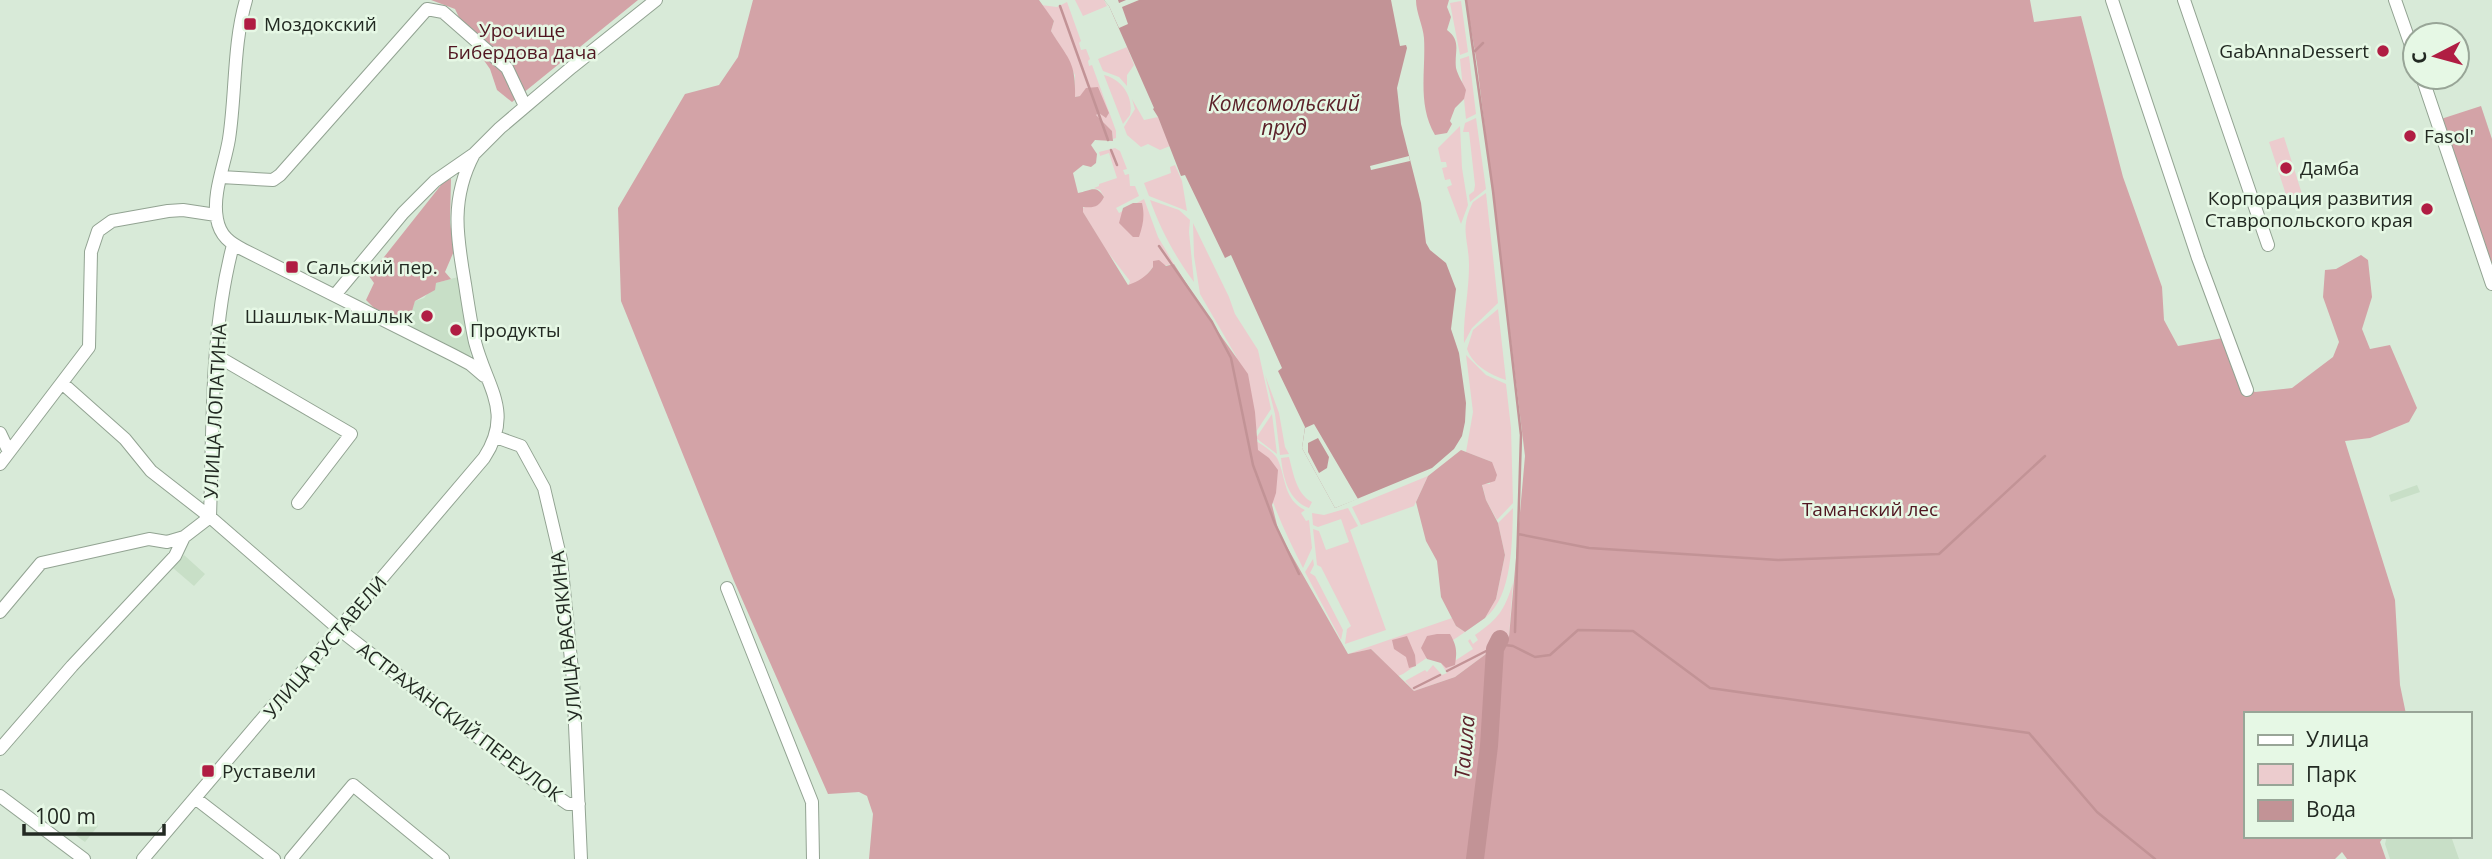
<svg xmlns="http://www.w3.org/2000/svg" width="2492" height="859" font-family="'Open Sans',sans-serif">
  <style>
    .built { fill: #c8dfc7 }
    .green { fill: #ecccce }
    .forest { fill: #d3a3a7 }
    .water { fill: #c29396 }
    .pier { fill: #d8ead8; fill-rule: evenodd }
    .lines { fill: none; stroke-linecap: round; stroke-linejoin: round }
    .stream { stroke: #c29396; stroke-width: 2.5 }
    .river { stroke: #c29396; stroke-width: 18 }
    .minor-casing { stroke: #92a392; stroke-width: 14 }
    .minor { stroke: #fff; stroke-width: 12 }
    .poi-dot { fill: #b01d43; stroke: #e6f8e5; stroke-width: 2.5 }
    .labels { text-anchor: middle; stroke-width: 5; stroke-linejoin: round; paint-order: stroke }
    .poi-label { font-size: 19px; fill: #222922; stroke: #e6f8e5; text-anchor: start }
    .park-label { font-size: 19px; fill: #511621; stroke: #e6f8e5 }
    .street-label { font-size: 19px; fill: #222922; stroke: #e6f8e5 }
    .water-label { font-size: 21px; font-style: italic; fill: #5c212a; stroke: #e6f8e5 }
  </style>
  <rect width="100%" height="100%" fill="#d8ead8"/>
  <path class="built" d="M 458,277 L 471,358 L 406,326 L 415,301 L 424,298 L 436,283 Z
    M 2417,485 L 2420,492 L 2391,502 L 2389,495 Z
    M 184,555 L 205,574 L 194,586 L 173,568 Z
    M 87,818 L 98,826 L 85,842 L 74,834 Z
    M 2387,836 L 2445,836 L 2452,839 L 2459,859 L 2390,859 L 2385,844 Z"/>
  <path class="green" d="M 1075,0 L 1104,0 L 1107,6 L 1083,16 Z
    M 1461,1 L 1468,52 L 1460,55 L 1450,3 Z
    M 1067,2 L 1081,41 L 1079,43 L 1081,50 L 1086,49 L 1090,59 L 1088,61 L 1089,66 L 1092,65 L 1116,131 L 1116,138 L 1113,139 L 1112,131 L 1095,115 L 1099,113 L 1080,96 L 1075,97 L 1075,75 L 1051,31 L 1054,21 L 1041,5 L 1057,7 Z
    M 1127,47 L 1134,65 L 1127,75 L 1127,86 L 1119,77 L 1103,71 L 1098,59 Z
    M 1469,56 L 1476,114 L 1466,119 L 1460,59 Z
    M 1104,75 C 1121,79 1134,96 1130,115 L 1123,124 Z
    M 1132,99 L 1144,120 L 1158,117 L 1170,146 L 1160,150 L 1148,144 L 1141,147 L 1127,135 L 1124,127 L 1135,109 Z
    M 1476,118 L 1486,189 L 1470,202 L 1469,195 L 1474,191 L 1475,185 L 1469,132 L 1463,132 L 1465,123 Z
    M 1460,126 L 1462,168 L 1468,205 L 1461,224 L 1447,187 L 1452,185 L 1450,179 L 1445,180 L 1442,168 L 1447,167 L 1446,162 L 1441,162 L 1438,148 Z
    M 2284,137 L 2302,194 L 2287,198 L 2269,142 Z
    M 1115,148 L 1120,151 L 1127,169 L 1123,170 L 1125,175 L 1129,174 L 1130,186 L 1135,186 L 1139,196 L 1116,208 L 1119,213 L 1144,199 L 1158,237 L 1174,264 L 1153,267 L 1143,279 L 1128,286 L 1130,281 L 1106,250 L 1081,209 L 1104,197 L 1100,190 L 1094,188 L 1099,186 L 1099,184 L 1117,178 L 1109,153 L 1100,156 L 1099,152 Z
    M 1175,165 L 1182,181 L 1187,211 L 1149,196 L 1144,183 L 1171,173 L 1170,167 Z
    M 1486,193 L 1498,303 L 1472,328 L 1464,343 C 1463,317 1469,292 1469,266 C 1469,238 1459,230 1473,202 Z
    M 1150,200 L 1179,210 L 1190,220 L 1189,232 L 1194,282 C 1174,255 1161,230 1150,200 Z
    M 1193,223 L 1229,297 L 1235,314 L 1258,350 L 1271,409 L 1254,435 L 1242,376 L 1236,356 L 1200,294 L 1194,256 Z
    M 1498,309 L 1506,380 C 1491,375 1473,366 1467,349 L 1473,330 Z
    M 1466,355 L 1486,375 L 1506,384 L 1511,428 L 1513,503 L 1497,520 L 1486,500 L 1482,484 L 1490,484 L 1492,462 L 1466,452 L 1473,412 Z
    M 1265,375 L 1279,413 L 1285,447 L 1289,454 L 1280,455 L 1275,414 Z
    M 1272,414 L 1277,454 L 1256,438 Z
    M 1256,441 C 1264,446 1274,452 1278,460 C 1286,479 1284,500 1305,510 L 1301,513 L 1306,521 L 1309,520 L 1312,548 L 1303,568 C 1282,527 1264,487 1256,441 Z
    M 1289,457 C 1293,473 1297,495 1312,502 L 1309,508 C 1289,501 1283,478 1281,458 Z
    M 1428,476 L 1414,506 L 1361,525 L 1352,507 Z
    M 1348,508 L 1358,526 L 1350,530 L 1386,630 L 1345,644 L 1347,629 L 1351,626 L 1321,567 L 1317,565 L 1313,529 L 1319,531 L 1326,550 L 1349,542 L 1341,519 L 1318,527 L 1313,525 L 1312,513 L 1324,515 Z
    M 1513,508 C 1512,541 1513,596 1485,618 L 1496,599 L 1505,555 L 1498,523 Z
    M 1313,559 L 1314,565 L 1310,573 L 1315,576 L 1343,630 L 1341,640 L 1305,572 Z
    M 1513,583 L 1509,637 L 1455,677 L 1414,691 L 1405,681 L 1425,670 L 1427,672 L 1433,665 L 1442,675 L 1447,673 L 1439,660 L 1447,666 L 1473,649 L 1468,641 L 1470,639 L 1473,644 L 1478,640 L 1475,635 C 1499,618 1504,611 1513,583 Z
    M 1452,618 L 1456,626 L 1465,632 L 1403,674 L 1398,676 L 1371,649 L 1348,654 Z"/>
  <path class="forest" d="M 431,0 L 638,0 L 512,102 L 497,90 L 490,69 L 471,42 L 455,9 Z
    M 753,0 L 1039,0 L 1054,21 L 1051,31 C 1068,59 1076,61 1075,97 L 1080,96 L 1086,88 L 1098,87 L 1109,113 L 1106,118 L 1099,113 L 1096,115 L 1112,131 L 1113,141 L 1095,140 L 1091,145 L 1097,154 L 1096,163 L 1091,167 L 1083,165 L 1073,173 L 1078,193 C 1090,191 1096,184 1104,197 C 1099,207 1094,208 1083,207 L 1083,212 L 1128,285 C 1139,281 1146,277 1153,267 L 1153,261 L 1159,260 L 1166,266 L 1174,264 L 1209,319 L 1248,374 L 1255,412 L 1258,450 L 1269,458 L 1278,470 L 1276,493 L 1272,505 L 1279,533 L 1348,654 L 1371,649 L 1414,691 L 1455,677 L 1509,637 L 1525,456 L 1477,64 L 1466,0 L 2030,0 L 2034,22 L 2081,16 L 2123,177 L 2162,287 L 2164,320 L 2178,346 L 2223,338 L 2237,380 L 2255,392 L 2292,388 L 2333,357 L 2339,342 L 2323,297 L 2325,270 L 2336,269 L 2361,255 L 2368,260 L 2372,297 L 2362,329 L 2370,349 L 2390,345 L 2417,408 L 2409,422 L 2370,438 L 2345,441 L 2395,600 L 2400,685 L 2406,714 L 2245,714 L 2245,836 L 2384,836 L 2380,842 L 2386,859 L 2347,859 L 2342,852 L 2335,859 L 869,859 L 873,814 L 867,796 L 859,792 L 828,794 L 734,581 L 621,301 L 618,208 L 685,94 L 719,85 L 738,57 Z
    M 1416,0 L 1449,0 L 1447,7 L 1451,17 L 1447,30 C 1462,41 1454,52 1456,68 C 1458,76 1463,83 1466,90 L 1464,99 L 1455,108 L 1450,121 L 1452,124 L 1447,133 L 1435,135 C 1417,104 1426,71 1424,38 C 1423,25 1416,13 1416,0 Z
    M 2481,106 L 2492,139 L 2492,269 L 2441,119 Z
    M 451,179 L 450,222 L 454,251 L 445,272 L 451,279 L 436,283 L 435,290 L 415,301 L 409,321 L 404,322 L 374,308 L 366,300 L 374,283 L 369,276 L 445,180 Z
    M 1133,203 L 1142,203 C 1145,216 1143,225 1139,237 L 1133,237 L 1119,223 L 1123,208 Z
    M 1461,450 L 1492,462 L 1497,475 L 1495,481 L 1482,485 L 1486,500 L 1498,523 L 1505,555 L 1496,599 L 1485,618 L 1465,632 L 1456,626 L 1441,597 L 1437,561 L 1426,541 L 1416,502 L 1428,476 Z
    M 1437,634 L 1450,634 C 1457,646 1457,652 1455,665 L 1446,668 L 1441,663 L 1427,659 L 1421,648 L 1427,636 Z
    M 1407,636 L 1415,655 L 1416,666 L 1409,668 L 1406,657 L 1394,649 L 1392,640 Z"/>
  <path class="water" d="M 1104,0 L 1391,0 L 1400,46 L 1406,45 L 1407,48 L 1397,88 L 1401,124 L 1421,203 L 1426,243 L 1430,250 L 1446,263 L 1456,289 L 1451,329 L 1459,353 L 1466,403 L 1465,422 L 1462,436 L 1454,449 L 1432,468 L 1335,508 L 1302,448 L 1305,427 L 1278,371 L 1282,368 L 1231,255 L 1225,258 L 1185,175 L 1181,176 L 1158,117 L 1153,109 L 1154,108 L 1109,6 Z"/>
  <path class="pier" d="M 1104,0 L 1118,0 L 1119,3 L 1126,0 L 1139,0 L 1122,7 L 1128,24 L 1119,28 L 1109,6 Z
    M 1409,156 L 1410,161 L 1371,170 L 1370,166 Z
    M 1314,424 L 1358,499 L 1335,508 L 1302,448 L 1305,428 ZM 1318,438 L 1329,457 L 1327,468 L 1319,473 L 1308,452 L 1308,443 Z"/>
  <g class="lines">
    <path class="stream" d="M 1466,0 L 1493,191 L 1521,435 L 1515,632
      M 1060,6 L 1108,140
      M 1475,51 L 1483,43
      M 1111,150 L 1117,165
      M 1159,246 L 1212,322 L 1231,358 L 1253,465 L 1275,524 L 1299,574
      M 1518,534 L 1589,548 L 1778,560 L 1939,554 L 2045,456
      M 1497,644 L 1513,646 L 1535,657 L 1550,655 L 1578,630 L 1633,631 L 1710,688 L 2029,733 L 2097,812 L 2155,859
      M 1447,671 L 1496,646
      M 1414,688 L 1440,675"/>
    <path class="river" d="M 1475,859 L 1489,746 L 1495,649 L 1500,639"/>
    <g class="minor-casing">
      <path id="minor" d="M 246,0 C 233,44 236,94 229,139 C 225,164 212,194 217,219 C 220,236 230,243 244,250 L 453,355 L 470,364 L 484,376
        M 2112,0 L 2198,258 L 2247,390
        M 2184,0 L 2268,245
        M 2395,0 L 2415,57
        M 2422,77 L 2492,284
        M 221,177 L 273,180 L 280,175 L 427,9 L 443,12 L 507,68 L 525,106
        M 335,295 L 403,213 L 435,181 L 474,154 L 500,128 L 572,67 L 656,0
        M 217,356 L 351,434 L 298,503
        M 62,383 L 125,439 L 151,471 L 210,517 L 340,630 L 537,783 L 568,804 L 579,804
        M 0,433 L 9,452
        M 496,437 L 521,446 L 544,488 L 561,560 L 573,680 L 581,859
        M 0,464 L 89,347 L 91,252 L 98,231 L 112,221 L 168,211 L 183,210 L 216,215
        M 727,588 L 812,802 L 813,859
        M 0,612 L 41,563 L 149,539 L 167,542 L 184,537
        M 0,749 L 72,666 L 175,556 L 184,537 L 210,517 C 213,427 210,332 233,245
        M 0,796 L 84,859
        M 195,798 L 274,859
        M 143,859 L 484,458 C 514,412 487,388 475,342 C 471,324 468,304 465,284 C 457,237 450,199 474,154
        M 291,859 L 353,785 L 443,859"/>
    </g>
    <use href="#minor" class="minor"/>
  </g>
  <g class="poi-dot">
    <rect x="243" y="17" width="14" height="14" rx="3.5"/>
    <circle cx="2383" cy="51" r="7"/>
    <circle cx="2410" cy="136" r="7"/>
    <circle cx="2286" cy="168" r="7"/>
    <circle cx="2427" cy="209" r="7"/>
    <rect x="285" y="260" width="14" height="14" rx="3.5"/>
    <circle cx="427" cy="316" r="7"/>
    <circle cx="456" cy="330" r="7"/>
    <rect x="201" y="764" width="14" height="14" rx="3.5"/>
  </g>
  <g class="labels">
    <g class="poi-label">
      <text x="264" y="31">Моздокский</text>
      <text x="2369" y="58" text-anchor="end">GabAnnaDessert</text>
      <text x="2424" y="143">Fasol'</text>
      <text x="2300" y="175">Дамба</text>
      <text x="2413" y="205" text-anchor="end">Корпорация развития<tspan x="2413" dy="22">Ставропольского края</tspan></text>
      <text x="306" y="274">Сальский пер.</text>
      <text x="413" y="323" text-anchor="end">Шашлык-Машлык</text>
      <text x="470" y="337">Продукты</text>
      <text x="222" y="778">Руставели</text>
    </g>
    <g class="park-label">
      <text x="522" y="37">Урочище<tspan x="522" dy="22">Бибердова дача</tspan></text>
      <text x="1870" y="516">Таманский лес</text>
    </g>
    <g class="street-label">
      <text transform="translate(215 411) rotate(-87)" y="7">УЛИЦА ЛОПАТИНА</text>
      <text transform="translate(566 636) rotate(-96)" y="7">УЛИЦА ВАСЯКИНА</text>
      <text transform="translate(325 647) rotate(-50)" y="7">УЛИЦА РУСТАВЕЛИ</text>
      <text transform="translate(460 722) rotate(37)" y="7">АСТРАХАНСКИЙ ПЕРЕУЛОК</text>
    </g>
    <g class="water-label">
      <text x="1284" y="111">Комсомольский<tspan x="1284" dy="24">пруд</tspan></text>
      <text transform="translate(1465 747) rotate(-85)" y="7">Ташла</text>
    </g>
  </g>
  <rect x="2244" y="712" width="228" height="126" fill="#e6f8e5" stroke="#98a597" stroke-width="2"/>
  <rect x="2258" y="735" width="35" height="10" fill="#ffffff" stroke="#98a597" stroke-width="2"/>
  <text x="2306" y="747" font-size="21" fill="#222922">Улица</text>
  <rect x="2258" y="764" width="35" height="21" fill="#ecccce" stroke="#98a597" stroke-width="2"/>
  <text x="2306" y="782" font-size="21" fill="#222922">Парк</text>
  <rect x="2258" y="800" width="35" height="21" fill="#c29396" stroke="#98a597" stroke-width="2"/>
  <text x="2306" y="817" font-size="21" fill="#222922">Вода</text>
  <g transform="translate(2436 56) rotate(264)"><circle r="33" fill="#e6f8e5" stroke="#98a597" stroke-width="2"/>
  <path d="M0-5L12 26L0 18L-12 26Z" fill="#b01d43"/>
  <text y="-10" font-size="19" font-weight="bold" text-anchor="middle" fill="#222922">С</text>
  </g>
  <path d="M24 824v10h140v-10" fill="none" stroke="#222922" stroke-width="3.5"/>
  <text x="35" y="824" font-size="21" fill="#222922" stroke="#e6f8e5" stroke-width="5" paint-order="stroke">100 m</text>
</svg>
